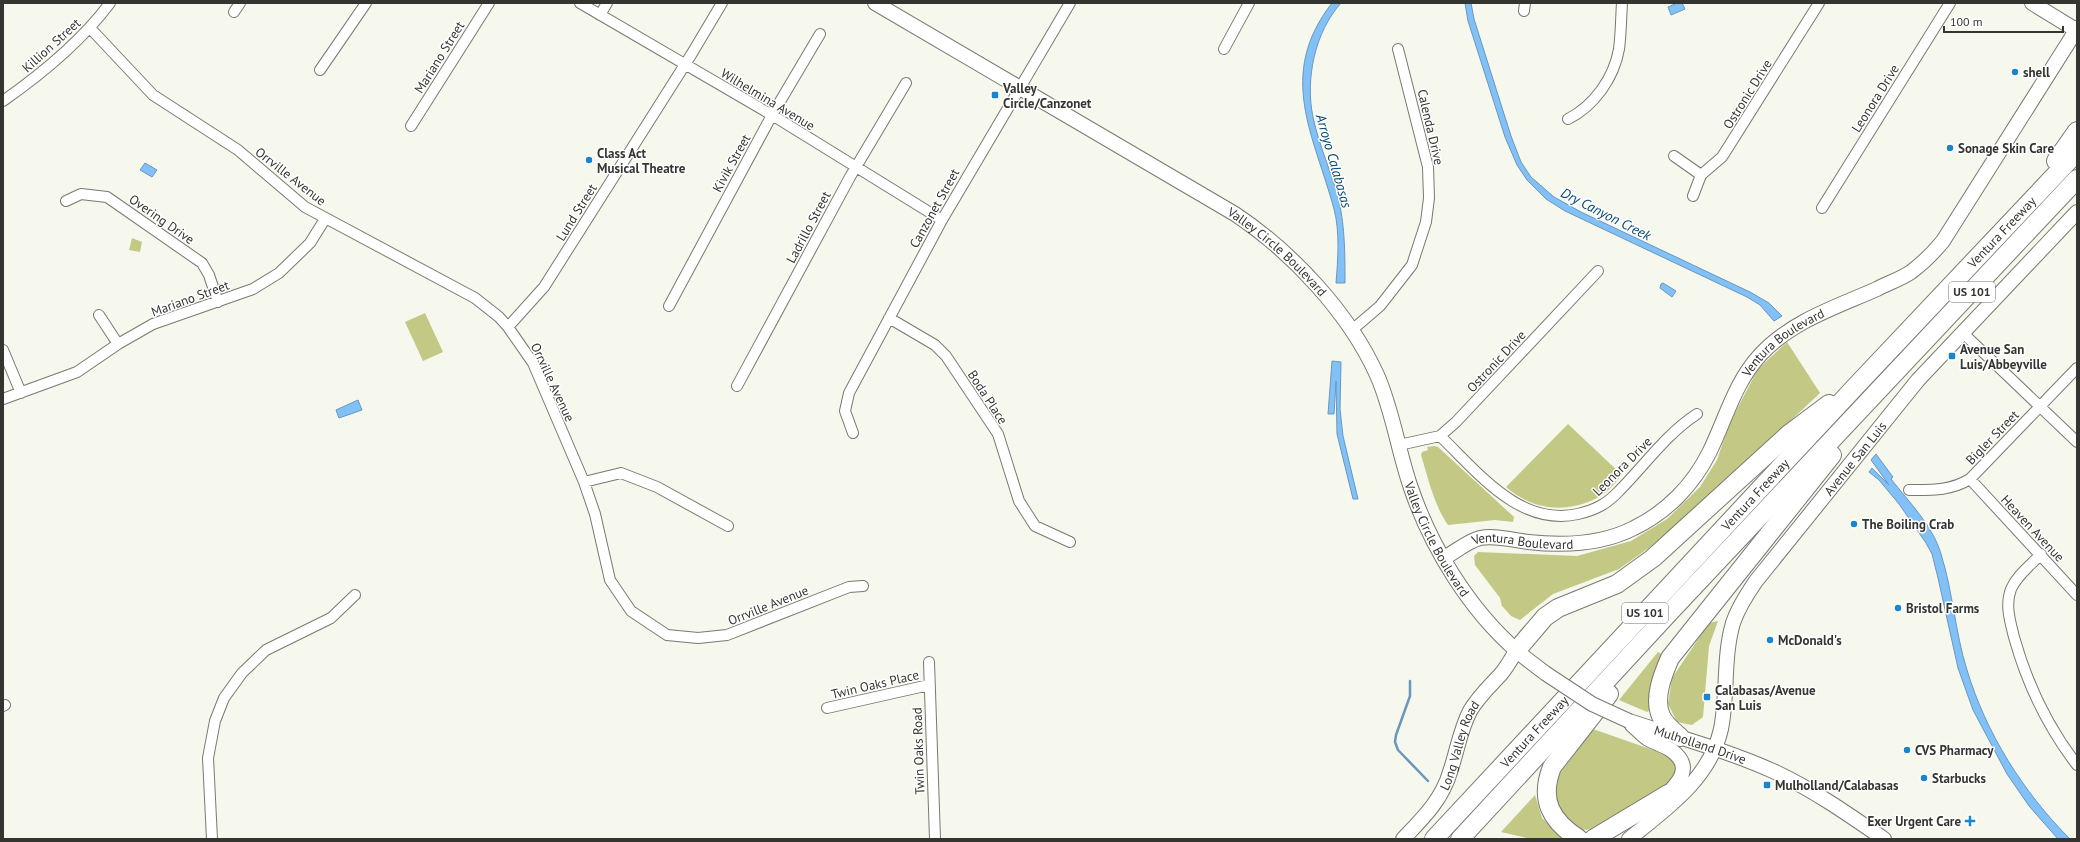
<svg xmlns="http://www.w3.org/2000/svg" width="2080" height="842" font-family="'PT Sans',sans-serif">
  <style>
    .green { fill: #c3c885 }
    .water { fill: #81c1f8; stroke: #6a97bc }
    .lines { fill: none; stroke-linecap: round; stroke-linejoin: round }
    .stream { stroke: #6a97bc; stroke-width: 2.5 }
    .street-casing { stroke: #787970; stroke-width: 12 }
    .secondary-casing { stroke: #787970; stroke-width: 16 }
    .highway-casing { stroke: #787970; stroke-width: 20 }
    .street { stroke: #fff; stroke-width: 10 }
    .secondary { stroke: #fff; stroke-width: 14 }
    .highway { stroke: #fff; stroke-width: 18 }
    .secondary-bridge-casing { stroke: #787970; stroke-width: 16; stroke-linecap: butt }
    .secondary-bridge { stroke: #fff; stroke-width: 14 }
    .poi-dot { fill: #1885cf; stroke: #fff; stroke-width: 1.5 }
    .labels { text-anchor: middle; stroke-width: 3; stroke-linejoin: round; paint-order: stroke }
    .shield { fill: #fff; stroke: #71716f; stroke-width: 1 }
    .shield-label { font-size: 12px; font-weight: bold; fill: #343431 }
    .street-label { font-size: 13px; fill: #343431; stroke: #fff }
    .poi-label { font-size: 13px; font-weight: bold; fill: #343431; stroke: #fff; text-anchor: start }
    .water-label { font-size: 14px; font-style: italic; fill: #084975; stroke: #fff }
  </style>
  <rect width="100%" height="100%" fill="#f6f7ed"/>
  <path class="green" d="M 132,238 L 142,242 L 140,252 L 129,250 Z
    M 425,313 L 443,352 L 423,361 L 405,322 Z
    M 1787,342 L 1820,393 L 1702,504 L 1650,547 L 1619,569 L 1553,594 L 1520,620 L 1511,616 L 1502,606 L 1500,598 L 1475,565 L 1474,556 L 1478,552 L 1577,556 L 1631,541 L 1667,519 L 1700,487 L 1717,460 L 1729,424 L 1758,369 Z
    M 1568,424 L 1622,475 C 1615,483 1607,493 1597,498 C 1565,514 1533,510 1506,487 Z
    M 1434,446 L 1438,447 L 1514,517 L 1513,522 L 1495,520 L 1448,525 C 1434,505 1428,478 1421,455 L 1422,452 L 1428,450 L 1427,447 Z
    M 1718,621 L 1709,646 L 1703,717 L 1692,725 L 1677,722 L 1668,704 L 1672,678 L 1709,623 Z
    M 1658,652 L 1666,657 L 1651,709 L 1647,712 L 1619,700 Z
    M 1593,729 L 1667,755 L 1677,762 L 1675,782 L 1598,829 L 1580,830 L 1556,807 L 1553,783 Z
    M 1535,795 L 1542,818 L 1561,836 L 1559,839 L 1531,839 L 1501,832 Z"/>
  <path class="water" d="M 1332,3 L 1341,3 C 1315,32 1305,79 1313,117 C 1319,146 1332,173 1339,201 C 1345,228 1345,255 1345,283 L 1336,283 C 1338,259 1340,232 1334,209 C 1314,135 1276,75 1332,3 Z
    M 1465,3 L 1471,3 L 1474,19 L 1511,136 L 1521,162 L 1531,177 L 1554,197 L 1581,212 L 1750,292 L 1769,303 L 1782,316 L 1774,321 L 1760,305 L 1747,297 L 1565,211 L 1546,199 L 1527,180 L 1517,165 L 1505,137 L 1468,21 Z
    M 1677,3 L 1682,3 L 1685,9 L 1671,15 L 1668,7 Z
    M 145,163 L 157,170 L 152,177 L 140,170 Z
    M 1663,283 L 1676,291 L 1672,297 L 1660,288 L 1661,284 Z
    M 1332,361 L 1341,362 L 1340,409 L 1343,436 L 1358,499 L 1353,499 L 1337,434 L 1336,381 L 1334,414 L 1328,414 Z
    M 358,400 L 362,410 L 339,418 L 336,410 Z
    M 1876,454 L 1893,477 L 1891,479 C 1909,502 1933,526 1941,554 C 1953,592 1955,632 1967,670 C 1986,733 2023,792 2070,839 L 2058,839 L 2029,806 L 2007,774 L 1973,710 L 1958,668 L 1938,578 L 1932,554 L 1926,543 L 1899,504 L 1879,480 L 1869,472 L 1872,468 L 1889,485 L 1871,460 Z"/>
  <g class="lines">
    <path class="stream" d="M 1410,681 L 1410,696 L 1396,735 L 1395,742 L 1398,750 L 1428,781"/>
    <g class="street-casing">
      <path id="street" d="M 580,3 L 772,115 L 942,220
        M 1524,11 L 1525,3
        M 234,12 L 240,3
        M 600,15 L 607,3
        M 90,28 L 153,95 L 238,150 L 305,207 L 475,298 L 499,317 L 508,327 L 533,363 L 584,482 L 595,514 L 610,580 L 631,611 L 667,635 L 698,638 L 727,635 L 849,587 L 863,586
        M 1224,49 L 1249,3
        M 320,70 L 366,3
        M 3,101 C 43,73 81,42 110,3
        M 1568,119 C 1594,106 1614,78 1619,49 C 1621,34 1621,18 1622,3
        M 411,126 L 489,3
        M 1674,156 L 1701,175
        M 1693,196 L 1701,175 L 1722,157 L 1819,3
        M 66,201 L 81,194 L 107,197 L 202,263 L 209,275 L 218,302
        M 1822,208 L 1950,3
        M 669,306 L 772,115 L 820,34
        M 99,315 L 118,344
        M 889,318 L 935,345 L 946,356 L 998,434 L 1019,501 L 1035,526 L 1070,542
        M 508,327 L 544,287 L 691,55 L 722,3
        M 1352,330 L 1380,306 L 1412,265 L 1426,222 L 1429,198 L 1428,167 L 1398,49
        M 1963,333 L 2077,442
        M 3,350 L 21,393
        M 737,386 L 850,177 L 906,83
        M 3,399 L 77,372 L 118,344 L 153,324 L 253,289 L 279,273 L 310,243 L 325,219
        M 853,433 L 845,411 L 849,393 L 942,220 L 1070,3
        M 1440,436 C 1478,472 1519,527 1578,514 C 1595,510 1607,504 1619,491 C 1645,465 1666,434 1697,414
        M 1399,445 L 1440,436 L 1456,422 L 1598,271
        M 1970,479 L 2077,595
        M 584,482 L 621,473 L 657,487 L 728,526
        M 1909,490 C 1932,490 1950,491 1970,479 L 2077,368
        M 2041,554 C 2031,565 2017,575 2011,589 C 2005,605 2010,621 2014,637 C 2027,684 2047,726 2077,765
        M 929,662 L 935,839
        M 3,706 L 5,705
        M 827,708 L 929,685
        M 212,839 L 208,758 L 215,721 L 224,698 L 242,673 L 266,650 L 331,618 L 355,595"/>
    </g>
    <g class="secondary-casing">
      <g id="secondary">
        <path id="s1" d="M 875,3 L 1235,214 C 1292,252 1349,313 1377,375 C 1393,411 1398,451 1411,488 C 1431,547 1469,609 1517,651 C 1526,659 1536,666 1545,673"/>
        <path d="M 2032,3 L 2076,30"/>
        <path id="s2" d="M 1444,558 C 1455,552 1468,541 1480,538 C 1495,535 1513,540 1528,542 C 1564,546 1601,545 1634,528 C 1667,512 1693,485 1709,453 C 1726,419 1734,383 1761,354 C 1792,321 1836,307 1877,289 C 1888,283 1901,279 1911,272 C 1923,263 1934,252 1943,241 L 2077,29"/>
        <path id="s3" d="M 1629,721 C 1677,737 1726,750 1773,771 C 1812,789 1848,814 1884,839"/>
        <path d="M 1632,725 C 1637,729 1643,736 1648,739 C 1655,743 1664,745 1671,750 C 1696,768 1676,786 1661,800"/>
        <path id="s4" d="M 1403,839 C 1422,819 1442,800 1450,772 C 1457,752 1460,730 1470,711 C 1478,697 1490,686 1501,674 C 1507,667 1512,658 1516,651"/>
        <path id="s5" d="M 1629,839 C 1666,809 1710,779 1721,729 C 1728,694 1723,657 1733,623 C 1738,608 1747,594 1756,581 L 1918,380 L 2077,212"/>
      </g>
    </g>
    <g class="highway-casing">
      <g id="highway">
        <path d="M 2076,30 L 2077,32"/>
        <path d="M 2056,161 L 2077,131"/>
        <path d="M 1516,651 L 1545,617 L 1558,608 L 1617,584 L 1653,558 L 1789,434 L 1829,404"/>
        <path d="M 1680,737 C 1673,731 1665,725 1661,716 C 1653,698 1663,674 1670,658 L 1832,455"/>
        <path id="s6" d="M 1434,839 L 1855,387 L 2077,152"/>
        <path d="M 1460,839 L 1669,613 L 2077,179"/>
        <path d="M 1579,839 C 1551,821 1539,800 1552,767 L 1609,694"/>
        <path d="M 1593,839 L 1668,794"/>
      </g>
    </g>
    <use href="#street" class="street"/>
    <use href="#secondary" class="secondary"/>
    <use href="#highway" class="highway"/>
    <g class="secondary-bridge-casing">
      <path id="secondary-bridge" d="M 1545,673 L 1592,704 L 1629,721"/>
    </g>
    <use href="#secondary-bridge" class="secondary-bridge"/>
  </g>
  <g class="poi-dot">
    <circle cx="2015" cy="72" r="4"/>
    <rect x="991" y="91" width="8" height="8" rx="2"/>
    <circle cx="1950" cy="148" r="4"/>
    <circle cx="589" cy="160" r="4"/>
    <rect x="1948" y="352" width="8" height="8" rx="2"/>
    <circle cx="1854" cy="524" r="4"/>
    <circle cx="1898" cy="608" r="4"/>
    <circle cx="1770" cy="640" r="4"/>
    <rect x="1703" y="693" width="8" height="8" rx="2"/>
    <circle cx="1907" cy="750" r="4"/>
    <circle cx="1924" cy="778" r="4"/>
    <rect x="1763" y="781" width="8" height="8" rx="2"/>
    <path d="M1968 815h4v4h4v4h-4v4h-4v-4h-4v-4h4z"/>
  </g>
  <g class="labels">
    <g class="shield">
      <rect x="1949" y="282" width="46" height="20" rx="3"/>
      <rect x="1622" y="603" width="46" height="20" rx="3"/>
    </g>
    <g class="shield-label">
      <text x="1972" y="296">US 101</text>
      <text x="1645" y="617">US 101</text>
    </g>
    <g class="street-label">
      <text transform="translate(51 45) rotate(-42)" y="5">Killion Street</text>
      <text transform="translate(439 57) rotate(-58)" y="5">Mariano Street</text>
      <text transform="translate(1747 94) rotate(-58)" y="5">Ostronic Drive</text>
      <text transform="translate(1875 98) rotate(-58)" y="5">Leonora Drive</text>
      <text transform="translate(768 99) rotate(31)" y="5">Wilhelmina Avenue</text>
      <text transform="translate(1431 127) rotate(77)" y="5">Calenda Drive</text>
      <text transform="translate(731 163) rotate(-61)" y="5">Kivik Street</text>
      <text transform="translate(291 176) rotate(38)" y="5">Orrville Avenue</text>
      <text transform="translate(934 208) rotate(-61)" y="5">Canzonet Street</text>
      <text transform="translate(576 212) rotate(-58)" y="5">Lund Street</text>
      <text transform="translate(162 219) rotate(35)" y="5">Overing Drive</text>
      <text transform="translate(808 227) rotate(-62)" y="5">Ladrillo Street</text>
      <text dy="5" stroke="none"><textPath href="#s6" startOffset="831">Ventura Freeway</textPath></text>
      <text dy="5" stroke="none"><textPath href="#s1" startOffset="474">Valley Circle Boulevard</textPath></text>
      <text transform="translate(190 298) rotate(-20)" y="5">Mariano Street</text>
      <text dy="5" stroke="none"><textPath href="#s2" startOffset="443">Ventura Boulevard</textPath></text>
      <text transform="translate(1496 361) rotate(-47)" y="5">Ostronic Drive</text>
      <text transform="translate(553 382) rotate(65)" y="5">Orrville Avenue</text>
      <text transform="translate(988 397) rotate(57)" y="5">Boda Place</text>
      <text transform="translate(1992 437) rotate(-46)" y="5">Bigler Street</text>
      <text dy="5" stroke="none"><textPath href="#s5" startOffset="459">Avenue San Luis</textPath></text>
      <text transform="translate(1622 466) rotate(-45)" y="5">Leonora Drive</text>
      <text dy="5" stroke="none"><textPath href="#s6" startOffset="471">Ventura Freeway</textPath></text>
      <text transform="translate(2033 528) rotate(47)" y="5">Heaven Avenue</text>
      <text dy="5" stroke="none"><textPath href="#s1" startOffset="810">Valley Circle Boulevard</textPath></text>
      <text dy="5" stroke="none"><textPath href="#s2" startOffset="84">Ventura Boulevard</textPath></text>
      <text transform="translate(768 605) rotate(-22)" y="5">Orrville Avenue</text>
      <text transform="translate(875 684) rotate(-13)" y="5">Twin Oaks Place</text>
      <text dy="5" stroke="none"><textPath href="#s6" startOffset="147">Ventura Freeway</textPath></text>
      <text dy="5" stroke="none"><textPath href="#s3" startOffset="75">Mulholland Drive</textPath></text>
      <text dy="5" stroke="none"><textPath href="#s4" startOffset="111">Long Valley Road</textPath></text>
      <text transform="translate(918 751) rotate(-92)" y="5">Twin Oaks Road</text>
    </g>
    <g class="poi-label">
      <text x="2023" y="77">shell</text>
      <text x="1003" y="93">Valley<tspan x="1003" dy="15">Circle/Canzonet</tspan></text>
      <text x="1958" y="153">Sonage Skin Care</text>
      <text x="597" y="158">Class Act<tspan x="597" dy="15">Musical Theatre</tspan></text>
      <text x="1960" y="354">Avenue San<tspan x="1960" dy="15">Luis/Abbeyville</tspan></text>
      <text x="1862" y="529">The Boiling Crab</text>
      <text x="1906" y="613">Bristol Farms</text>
      <text x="1778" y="645">McDonald's</text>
      <text x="1715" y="695">Calabasas/Avenue<tspan x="1715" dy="15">San Luis</tspan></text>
      <text x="1915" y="755">CVS Pharmacy</text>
      <text x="1932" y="783">Starbucks</text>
      <text x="1775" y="790">Mulholland/Calabasas</text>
      <text x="1961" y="826" text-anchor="end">Exer Urgent Care</text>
    </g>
    <g class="water-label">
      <text transform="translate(1334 161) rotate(74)" y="5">Arroyo Calabasas</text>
      <text transform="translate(1606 214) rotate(27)" y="5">Dry Canyon Creek</text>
    </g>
  </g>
  <rect width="2080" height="842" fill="none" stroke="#343431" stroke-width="8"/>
  <path d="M1944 26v6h119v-6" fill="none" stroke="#343431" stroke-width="2"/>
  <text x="1950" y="26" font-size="12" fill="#343431" stroke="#ffffff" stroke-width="3" paint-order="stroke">100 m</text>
</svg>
